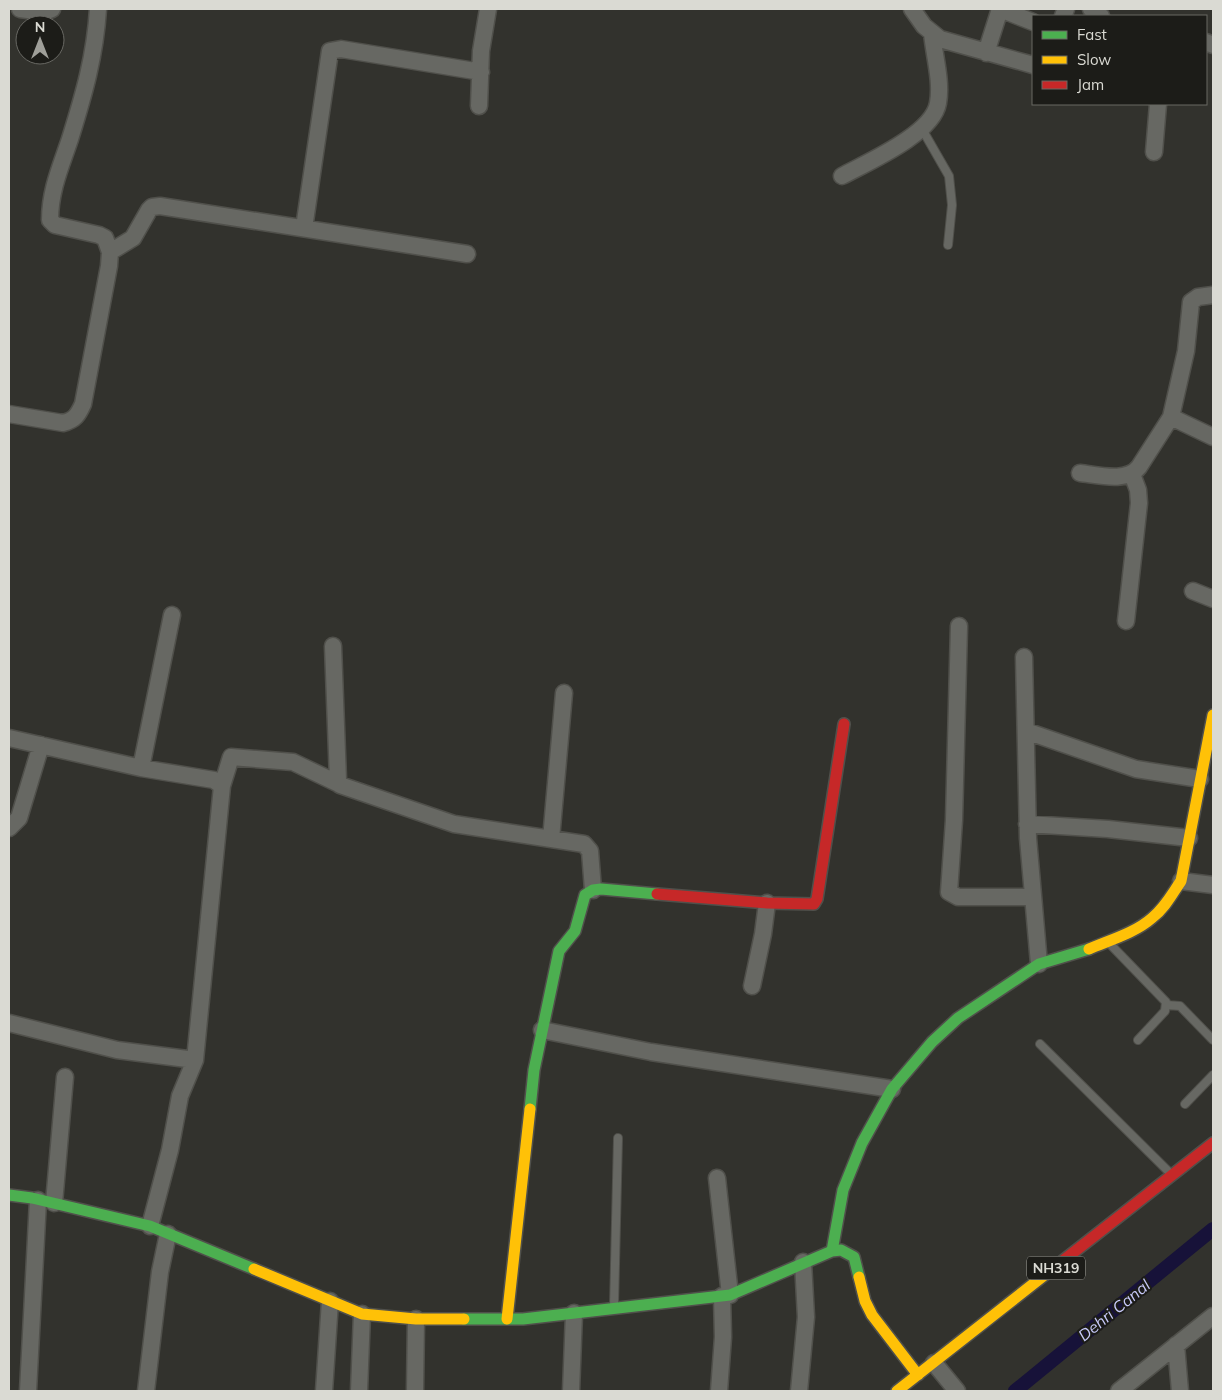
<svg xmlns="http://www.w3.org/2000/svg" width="1222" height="1400" font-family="Mulish,sans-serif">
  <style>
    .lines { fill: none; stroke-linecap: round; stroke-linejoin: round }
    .canal { stroke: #171239; stroke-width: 14 }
    .lane-casing { stroke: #50504b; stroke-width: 10 }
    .street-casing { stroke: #50504b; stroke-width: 19 }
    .fast-casing { stroke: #50504b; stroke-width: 14 }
    .slow-casing { stroke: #50504b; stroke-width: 14 }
    .jam-casing { stroke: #50504b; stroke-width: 14 }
    .lane { stroke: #676863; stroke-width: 8 }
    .street { stroke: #676863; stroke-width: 16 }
    .fast { stroke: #4caf50; stroke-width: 11 }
    .slow { stroke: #ffc107; stroke-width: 11 }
    .jam { stroke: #c62828; stroke-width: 11 }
    .labels { text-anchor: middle; stroke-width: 4; stroke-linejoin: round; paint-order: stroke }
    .shield { fill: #1c1c18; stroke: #a1a19b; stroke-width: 1 }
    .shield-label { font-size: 14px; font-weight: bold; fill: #dadad3 }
    .water-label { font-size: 16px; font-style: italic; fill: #c8cafa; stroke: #1c1c18 }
  </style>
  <rect width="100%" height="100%" fill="#32322d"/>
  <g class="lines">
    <path class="canal" d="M 1015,1391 L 1213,1229"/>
    <g class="lane-casing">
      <path id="lane" d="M 922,129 L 949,176 L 952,205 L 948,245
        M 1109,943 L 1166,1002 L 1165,1011 L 1138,1040
        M 1167,1005 L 1180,1006 L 1213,1040
        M 1040,1044 L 1168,1171
        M 1185,1104 L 1213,1075
        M 614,1306 L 618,1138"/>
    </g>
    <g class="street-casing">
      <path id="street" d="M 20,9 L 44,12 L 52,9
        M 912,9 L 924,26 L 940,39 L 1033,65
        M 1000,9 L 1033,22
        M 1091,9 L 1101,16
        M 1063,16 L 1066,9
        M 1206,42 L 1213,45
        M 986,53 L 1000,9
        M 479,106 L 481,51 L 488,9
        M 1154,152 L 1158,104
        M 842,176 C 868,162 933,134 938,103 C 942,81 934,55 932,33
        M 304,228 L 330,51 L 341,49 L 481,72
        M 110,252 L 133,238 L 149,210 L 152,207 L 160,206 L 467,254
        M 9,414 L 63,423 C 75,420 78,415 83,404 L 109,266 L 110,252 L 105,238 L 99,235 L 55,225 L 50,220 C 50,190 61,166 70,139 C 84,94 95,56 98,9
        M 1171,417 L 1213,437
        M 1080,473 C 1098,475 1127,483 1139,467 L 1171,417 L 1186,351 L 1191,302 L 1198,297 L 1213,295
        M 1193,591 L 1213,599
        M 1126,621 L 1139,503 L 1138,490 L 1132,474
        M 959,626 L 954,820 L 949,892 L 958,897 L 1033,897
        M 333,646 L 338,780 L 340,785 L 454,824 L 584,844 L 590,851 L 593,890
        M 1024,657 L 1028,838 L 1039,964
        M 1026,731 L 1136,769 L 1200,779
        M 9,738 L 141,768 L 214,780 L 222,786 L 195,1060 L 180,1096 L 170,1150 L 150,1226
        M 141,768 L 172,615
        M 222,786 L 231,757 L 293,762 L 339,784
        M 1027,824 L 1108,829 L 1189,838
        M 9,828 L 19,818 L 41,745
        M 551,839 L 564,693
        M 1181,881 L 1213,885
        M 752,986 L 763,934 L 767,903
        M 9,1023 L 117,1050 L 195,1060
        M 542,1030 L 651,1052 L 892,1089
        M 717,1178 L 730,1295
        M 54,1203 L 65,1077
        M 1176,1345 L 1180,1391
        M 934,1363 L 957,1391
        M 28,1391 L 38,1200
        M 146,1391 L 160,1272 L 168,1234
        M 324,1391 L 330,1301
        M 359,1391 L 362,1314
        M 415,1391 L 416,1319
        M 571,1391 L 574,1313
        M 719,1391 L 723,1337 L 722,1296
        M 799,1391 L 806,1317 L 803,1262
        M 1119,1391 L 1213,1316"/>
    </g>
    <g class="fast-casing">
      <path id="fast" d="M 530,1109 L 534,1070 L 559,951 L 575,931 L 585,895 L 593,890 L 601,889 L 657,894
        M 9,1195 L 32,1198 L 150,1226 L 254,1269
        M 832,1251 L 843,1190 L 862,1143 L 892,1089 L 932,1042 L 958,1018 L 1039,964 L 1089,949
        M 464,1319 L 523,1319 L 730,1295 L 832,1251 L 841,1250 L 854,1257 L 859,1277"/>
    </g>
    <g class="slow-casing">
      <path id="slow" d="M 1089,949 C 1110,940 1135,933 1152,918 C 1165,908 1172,894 1181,881 L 1213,715
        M 254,1269 L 362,1314 L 416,1319 L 464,1319
        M 859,1277 L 865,1301 L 872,1315 L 918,1375
        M 507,1319 L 530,1109
        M 897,1391 L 1051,1270"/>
    </g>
    <g class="jam-casing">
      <path id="jam" d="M 657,894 L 767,903 L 814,904 L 817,899 L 844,724
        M 1051,1270 L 1213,1143"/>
    </g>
    <use href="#lane" class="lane"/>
    <use href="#street" class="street"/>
    <use href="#fast" class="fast"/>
    <use href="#slow" class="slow"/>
    <use href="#jam" class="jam"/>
  </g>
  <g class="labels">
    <rect class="shield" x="1027" y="1256.5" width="58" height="23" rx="4"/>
    <g class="shield-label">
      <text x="1056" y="1273">NH319</text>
    </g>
    <g class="water-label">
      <text transform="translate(1114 1310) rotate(-39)" y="6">Dehri Canal</text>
    </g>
  </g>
  <rect width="1222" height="1400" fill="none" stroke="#dadad3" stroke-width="20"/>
  <rect x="1032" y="15" width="175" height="90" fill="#1c1c18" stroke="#686863"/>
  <rect x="1042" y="31" width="25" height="8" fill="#4caf50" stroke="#686863"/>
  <text x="1077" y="40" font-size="15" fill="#dadad3">Fast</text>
  <rect x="1042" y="56" width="25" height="8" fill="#ffc107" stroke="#686863"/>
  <text x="1077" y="65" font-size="15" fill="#dadad3">Slow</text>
  <rect x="1042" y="81" width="25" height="8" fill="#c62828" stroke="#686863"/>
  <text x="1077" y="90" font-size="15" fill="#dadad3">Jam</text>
  <g transform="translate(40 40)"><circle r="24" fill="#1c1c18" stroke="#686863"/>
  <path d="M0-4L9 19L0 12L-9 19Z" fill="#9f9f99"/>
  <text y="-8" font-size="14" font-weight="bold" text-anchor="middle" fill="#dadad3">N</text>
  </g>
</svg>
